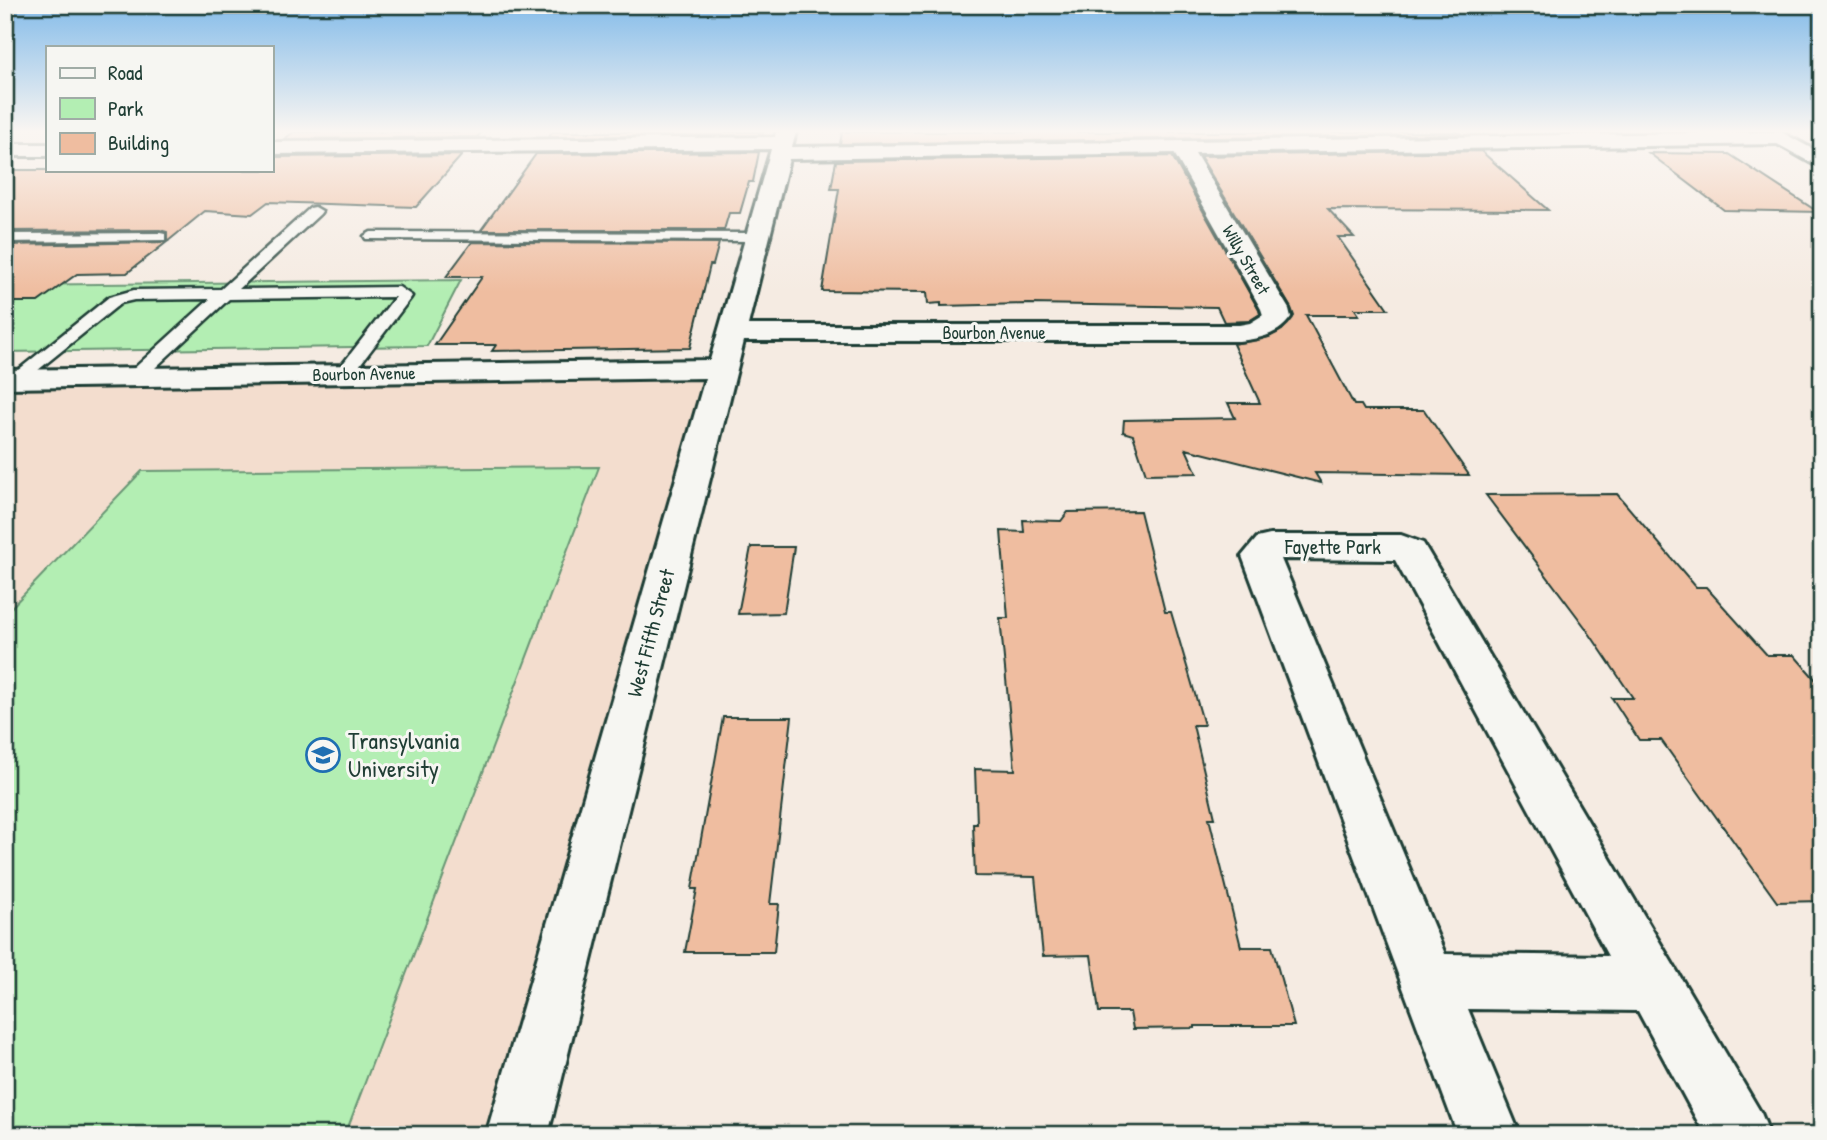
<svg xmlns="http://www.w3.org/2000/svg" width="1827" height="1140" font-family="'Patrick Hand',sans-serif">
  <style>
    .built { fill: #f3ddce }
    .green { fill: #b3eeb3; stroke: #699674; stroke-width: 2 }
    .building { fill: #efbda0; stroke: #1f3d34; stroke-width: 2 }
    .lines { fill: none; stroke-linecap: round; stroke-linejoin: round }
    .service-casing { stroke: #1f3d34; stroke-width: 5 }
    .minor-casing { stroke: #1f3d34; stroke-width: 6 }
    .tertiary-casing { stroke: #1f3d34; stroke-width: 6 }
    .service { fill: #f6f6f2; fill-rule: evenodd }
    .minor { fill: #f6f6f2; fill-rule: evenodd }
    .tertiary { fill: #f6f6f2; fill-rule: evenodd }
    .labels { text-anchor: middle; stroke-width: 6; stroke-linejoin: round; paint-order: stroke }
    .far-street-label { font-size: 18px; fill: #1f3d34; stroke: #f6f6f2 }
    .street-label { font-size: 21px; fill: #1f3d34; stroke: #f6f6f2 }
    .near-poi-label { font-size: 24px; fill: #1f3d34; stroke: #f6f6f2; text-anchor: start }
  </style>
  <rect width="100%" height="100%" fill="#f5ebe2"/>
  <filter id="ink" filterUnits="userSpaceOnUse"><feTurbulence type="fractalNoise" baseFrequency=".0143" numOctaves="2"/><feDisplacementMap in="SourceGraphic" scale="14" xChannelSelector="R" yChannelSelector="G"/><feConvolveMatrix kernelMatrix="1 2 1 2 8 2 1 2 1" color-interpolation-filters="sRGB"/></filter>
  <g filter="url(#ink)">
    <path class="built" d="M 738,371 L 545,1135 L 5,1135 L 5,374 Z"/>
    <path class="green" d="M 461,280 L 427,346 L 5,352 L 5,285 Z
      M 599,467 L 345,1135 L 5,1135 L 5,614 L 142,471 Z"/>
    <path class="building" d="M 294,132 L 482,132 L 477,137 L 284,139 Z
      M 552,132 L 763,132 L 762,135 L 549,137 Z
      M 842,132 L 1459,132 L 1461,134 L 840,144 Z
      M 1481,151 L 1548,210 L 1328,209 L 1354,237 L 1338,237 L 1388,309 L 1355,309 L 1359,315 L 1306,315 L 1354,405 L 1361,405 L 1364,410 L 1424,410 L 1469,475 L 1315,473 L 1321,483 L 1186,449 L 1197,473 L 1146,474 L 1133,435 L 1123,432 L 1124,420 L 1235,418 L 1228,403 L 1260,403 L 1233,344 L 1269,337 L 1282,330 L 1294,316 L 1291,308 L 1200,156 Z
      M 759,152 L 753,182 L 749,182 L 740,213 L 729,213 L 724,230 L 481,230 L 536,154 Z
      M 1649,153 L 1729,154 L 1818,212 L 1724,210 Z
      M 462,155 L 416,207 L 268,202 L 252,214 L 205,211 L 167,242 L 167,232 L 160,230 L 5,231 L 5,170 L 271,170 L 271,157 Z
      M 1172,156 L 1259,310 L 1260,314 L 1249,321 L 1224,322 L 1217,307 L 1029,304 L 941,306 L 941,303 L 928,304 L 927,292 L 822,291 L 839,189 L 831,189 L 836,161 Z
      M 167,242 L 127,273 L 77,274 L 38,302 L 5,302 L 5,245 Z
      M 472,242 L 719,243 L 713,265 L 710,265 L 690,348 L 492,351 L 496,345 L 435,345 L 482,277 L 446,277 Z
      M 1617,494 L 1696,587 L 1706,587 L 1767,655 L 1794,655 L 1822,687 L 1822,901 L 1777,902 L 1661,740 L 1639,740 L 1612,698 L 1633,698 L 1585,627 L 1486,495 Z
      M 1140,511 L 1165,612 L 1171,612 L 1204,725 L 1193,725 L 1215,818 L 1209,818 L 1241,947 L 1272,947 L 1294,1026 L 1195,1026 L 1195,1028 L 1133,1029 L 1130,1012 L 1099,1012 L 1091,955 L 1043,956 L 1035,877 L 975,876 L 973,824 L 977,824 L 975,769 L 1015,770 L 1000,618 L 1008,618 L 1001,531 L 1024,532 L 1023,520 L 1061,521 L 1068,512 Z
      M 751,547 L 794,547 L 784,613 L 738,614 Z
      M 723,717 L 792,717 L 770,904 L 779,904 L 774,952 L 685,952 L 697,889 L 692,889 Z"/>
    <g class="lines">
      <g class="service-casing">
        <path id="service" d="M 315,207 L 322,211 L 320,214 L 239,289 L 399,287 L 412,296 L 410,299 L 349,379 L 337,379 L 334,375 L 395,297 L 229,299 L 141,381 L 135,382 L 126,377 L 129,373 L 210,299 L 134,300 L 121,303 L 22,383 L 16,384 L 7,379 L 109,297 L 134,290 L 221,289 L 310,208 Z
          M 371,232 L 757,233 L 764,237 L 757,241 L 366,239 L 364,236 Z
          M 160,233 L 165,234 L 165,240 L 5,242 L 5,234 Z"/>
      </g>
      <g class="minor-casing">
        <path id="minor" d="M 776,132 L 796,132 L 792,147 L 1762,132 L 1778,132 L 1787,138 L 1784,142 L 1777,144 L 1195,153 L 1289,309 L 1291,317 C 1279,335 1259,339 1239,341 L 744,341 L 548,1135 L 486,1135 L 705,378 L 5,388 L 5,370 L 710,360 L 771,149 L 271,154 L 271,142 L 775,137 ZM 1174,153 L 1261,309 L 1263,315 L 1250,323 L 1239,325 L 748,325 L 789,159 Z
          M 5,144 L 47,144 L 47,156 L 5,156 Z
          M 1270,535 L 1401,535 L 1423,543 L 1761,1113 L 1770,1135 L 1705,1135 L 1638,1011 L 1468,1009 L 1520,1135 L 1458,1135 L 1242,556 L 1257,538 ZM 1281,559 L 1395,560 L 1608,956 L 1445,954 Z"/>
      </g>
      <g class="tertiary-casing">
        <path id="tertiary" d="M 1756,132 L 1781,132 L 1822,154 L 1822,169 Z"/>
      </g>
      <use href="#service" class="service"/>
      <use href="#minor" class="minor"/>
      <use href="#tertiary" class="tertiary"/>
    </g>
  </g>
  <linearGradient id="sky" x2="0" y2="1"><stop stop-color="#83bbe9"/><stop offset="0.45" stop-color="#faf6f2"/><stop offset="1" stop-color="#faf6f2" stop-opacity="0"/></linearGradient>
  <rect width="1827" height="292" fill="url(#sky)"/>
  <defs>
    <g id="university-ring" transform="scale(1.75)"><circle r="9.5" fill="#f6f6f2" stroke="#1f6fb2" stroke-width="1.5"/><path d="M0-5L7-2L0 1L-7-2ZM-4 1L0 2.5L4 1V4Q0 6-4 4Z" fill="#1f6fb2"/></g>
  </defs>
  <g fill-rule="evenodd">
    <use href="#university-ring" x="323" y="755"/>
  </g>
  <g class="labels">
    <g class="far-street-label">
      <text transform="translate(1246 260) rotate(60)" y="6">Willy Street</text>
      <text x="994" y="339">Bourbon Avenue</text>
      <text transform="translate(364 374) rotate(-1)" y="6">Bourbon Avenue</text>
    </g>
    <g class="street-label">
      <text x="1333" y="554">Fayette Park</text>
      <text transform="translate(651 633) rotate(-75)" y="7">West Fifth Street</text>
    </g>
    <g class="near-poi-label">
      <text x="348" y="749">Transylvania<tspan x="348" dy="28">University</tspan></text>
    </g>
  </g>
  <rect width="1827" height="1140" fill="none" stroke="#f6f6f2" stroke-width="28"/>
  <rect x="14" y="14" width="1799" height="1112" fill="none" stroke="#1f3d34" stroke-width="2.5" filter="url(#ink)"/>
  <rect x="46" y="46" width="228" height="126" fill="#f6f6f2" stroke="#a0aca6" stroke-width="2"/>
  <rect x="60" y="68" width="35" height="10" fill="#f6f6f2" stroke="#a0aca6" stroke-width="2"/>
  <text x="108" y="80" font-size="21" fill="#1f3d34">Road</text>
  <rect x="60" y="98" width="35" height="21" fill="#b3eeb3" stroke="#a0aca6" stroke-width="2"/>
  <text x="108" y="116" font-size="21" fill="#1f3d34">Park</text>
  <rect x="60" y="133" width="35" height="21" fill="#efbda0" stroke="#a0aca6" stroke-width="2"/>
  <text x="108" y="150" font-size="21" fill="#1f3d34">Building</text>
</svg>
